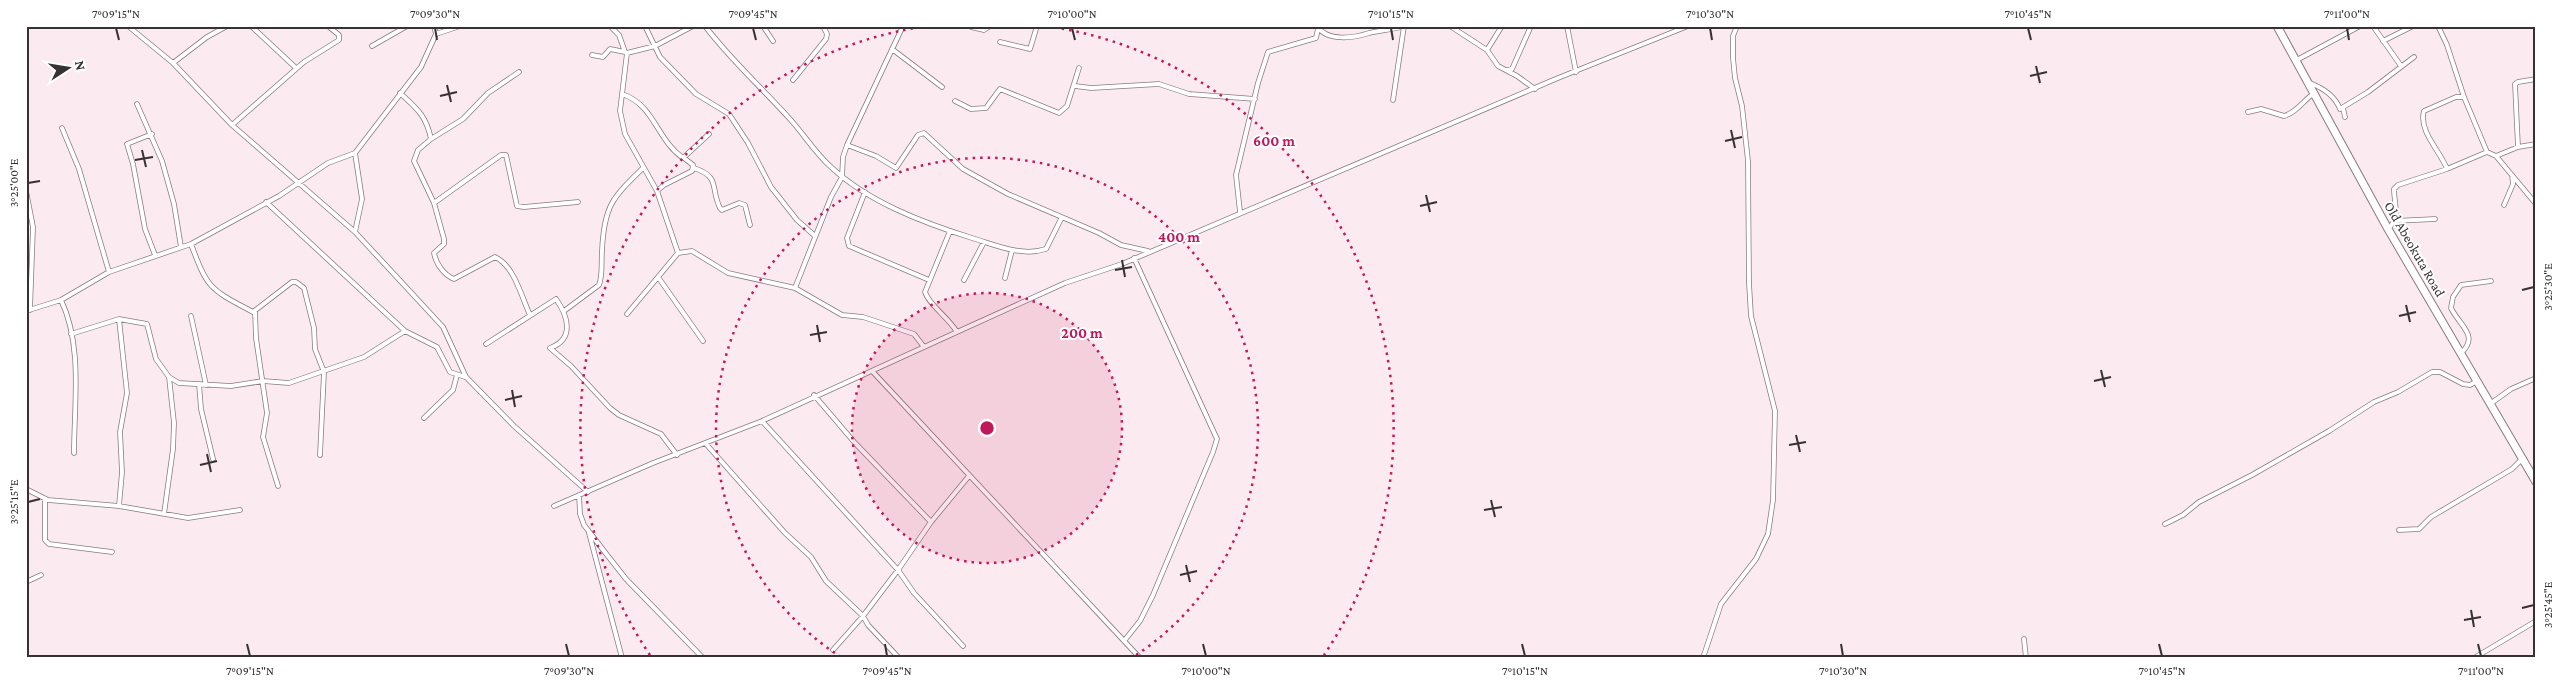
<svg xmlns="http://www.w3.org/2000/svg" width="2562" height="684" font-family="'Crimson Pro',serif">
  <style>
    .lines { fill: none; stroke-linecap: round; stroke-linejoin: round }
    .minor-casing { stroke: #8a7b80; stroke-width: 5.5 }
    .trunk-casing { stroke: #8a7b80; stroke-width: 9 }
    .minor { stroke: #fff; stroke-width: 4 }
    .trunk { stroke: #fff; stroke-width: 7 }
    .ticks { fill: none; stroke: #373133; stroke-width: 2 }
    .ring { fill: none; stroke: #c2185b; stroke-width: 2.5; stroke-dasharray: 2.5 5 }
    .labels { text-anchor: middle; stroke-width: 4; stroke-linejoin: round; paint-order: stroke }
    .street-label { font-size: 14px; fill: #373133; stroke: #fff }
    .centre { fill: #c2185b; stroke: #fff; stroke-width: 2.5 }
    .ring-label { font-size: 15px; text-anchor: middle; font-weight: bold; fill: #c2185b; stroke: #fff; stroke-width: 4; stroke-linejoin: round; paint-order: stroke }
    .neatline { fill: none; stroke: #373133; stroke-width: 2 }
    .ticks-label { font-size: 12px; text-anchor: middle; fill: #373133 }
  </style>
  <rect width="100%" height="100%" fill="#fbeaf0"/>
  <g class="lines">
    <g class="minor-casing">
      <path id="minor" d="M 128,26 L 173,63 L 232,125 L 355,232 L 443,327 L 466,377 L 514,426 L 588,492
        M 251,26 L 296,68
        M 610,26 L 619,35 L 625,52
        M 645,26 L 660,57 L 696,94 L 729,114 L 748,143 L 771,187 L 797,220 L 815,236
        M 705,26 C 730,59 761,87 789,118 C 804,134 815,153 831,167 C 868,202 924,223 972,238 C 996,245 1021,257 1046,249 L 1061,219
        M 763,26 L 773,41
        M 1317,26 C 1327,42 1354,38 1369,33 C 1380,30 1393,30 1404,26
        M 1450,26 L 1487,50 L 1498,66 L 1517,76 L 1535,89
        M 1567,26 L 1576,72
        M 2373,26 L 2401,66
        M 2438,26 L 2447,45 L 2464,97
        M 971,27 L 984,30 L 990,26
        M 436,34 L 460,26
        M 2383,41 L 2411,27
        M 1000,42 L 1030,49 L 1037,26
        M 372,46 L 407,26
        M 892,49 L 942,87
        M 1487,50 L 1502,26
        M 592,55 L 603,57 L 610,49 L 625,52
        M 2295,61 L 2360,26
        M 173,63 L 207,37 L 227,26
        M 1507,70 L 1512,69 L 1531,26
        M 793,80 L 826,39 L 827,34 L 823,26
        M 2310,83 C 2323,88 2335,96 2340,109 L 2368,92 L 2414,57
        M 1075,86 L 1091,88 L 1159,84 L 1189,94 L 1255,99
        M 400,93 C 417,109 426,115 431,139 L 418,150 L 414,161 L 434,203 L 444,239 L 444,244 L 434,253 C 436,264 444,275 454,279 L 495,257 C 514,265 522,298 530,315
        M 622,94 C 655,105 656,139 683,158 L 709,134
        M 1393,100 L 1404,26
        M 955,101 L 971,109 L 986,108 L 1000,89 L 1059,113 L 1067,106 L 1079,68
        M 137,104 L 162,161 L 174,204 L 181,247
        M 2343,108 L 2345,117
        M 2248,112 L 2261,109 L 2284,116 C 2297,112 2302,102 2313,94
        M 232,125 L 304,62 L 339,40 L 339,35 L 328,26
        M 62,128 L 79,169 L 109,272
        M 152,134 L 127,144 L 133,164 L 145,229 L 155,255
        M 431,139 L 463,119 L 488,93 L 519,72
        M 847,145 L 876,156 L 896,168 L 918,135 L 924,133 L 963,169 L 1008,194 L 1099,233 L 1121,245 L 1148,251
        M 2518,147 L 2515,84 L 2518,82 L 2536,79
        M 355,153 L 362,199 L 355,232
        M 2496,156 L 2536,204
        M 694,168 C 721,177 710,188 720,208 L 722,210 L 739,203 L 745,205 L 750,225
        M 2447,169 C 2441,152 2418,131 2424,111 L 2456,97 L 2464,97 L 2487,152
        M 26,191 L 33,227 L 30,310
        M 657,191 L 664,185 L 692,171 L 693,165 L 684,158
        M 865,192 L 847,238 L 849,246 L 929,280
        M 266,202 L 405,331 L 437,347 L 450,372 L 465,377
        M 434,203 L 501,155 L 506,155 L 517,206 L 524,207 L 578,202
        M 2504,205 L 2513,184 L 2512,175
        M 1240,212 L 1236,175 L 1258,83 L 1268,52 L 1316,38 L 1318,29
        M 2395,221 L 2435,219
        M 2388,229 C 2401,216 2394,204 2394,189 L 2398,185 L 2447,169 L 2487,152 L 2496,156 L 2518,147 L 2536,144
        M 950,231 L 925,292 C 929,305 948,317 957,332 L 1065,283 L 1122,264 L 1558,78 L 1688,26
        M 191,244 C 208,290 210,289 253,312 L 292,282 L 296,282 L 304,288 L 314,328 L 315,349 L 324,372 L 320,455
        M 678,253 L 657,191 L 625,134 L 620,111 L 627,53 L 655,46 L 693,26
        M 1005,278 L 1012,250
        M 964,280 L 984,242
        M 795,288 L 831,197 L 842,177 L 843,157 L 847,145 L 903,26
        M 61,300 C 83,346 74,404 74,453
        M 26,311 L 61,300 L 109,272 L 191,244 L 279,196 L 328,163 L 355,153 L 421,67 L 436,34 L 434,26
        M 564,311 L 599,285 C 603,275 601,261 602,251 C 604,206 612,198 643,168
        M 255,312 L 256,338 L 267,413 L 263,437 L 278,486
        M 627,314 L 658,277
        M 191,316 L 206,385
        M 119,319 L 147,324 L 156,359 L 169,377 L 174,423 L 173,449 L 164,514
        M 71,334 L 119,319 L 127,393 L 120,432 L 122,472 L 119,506
        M 703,341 L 658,277 L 678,253 L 692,251 L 728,273 L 795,288 L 842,315 L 863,317 L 914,334 L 924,347
        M 486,344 L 556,299 C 568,316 575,339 550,348 L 571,366 L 610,408 L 619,415 L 661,434 L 677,455
        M 2461,353 C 2480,336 2459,325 2451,308 L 2453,297 L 2461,285 L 2491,281
        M 873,372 L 1140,658
        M 169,377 L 179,383 L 231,386 L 263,381 L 289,383 L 364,357 L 405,331
        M 199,384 L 201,409 L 213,459
        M 2490,404 L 2511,389 L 2536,378
        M 424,418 L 453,390 L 457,375
        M 762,421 L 898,570 L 931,522 L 855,443 L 814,395
        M 706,444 L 785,533 L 811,557 L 826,581 L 863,616 L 898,570 L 914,593 L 963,646
        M 26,489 L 48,500 L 119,506 L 188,518 L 240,510
        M 579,495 L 580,514 L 584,525 L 604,551 L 626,579 L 703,658
        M 45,499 L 45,540 L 49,544 L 112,552
        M 554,506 L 653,463 L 762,421 L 957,332
        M 931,522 L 969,476
        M 2165,524 L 2183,515 L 2199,502 L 2252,475 L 2329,431 L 2374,402 L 2398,392 L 2432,372 L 2440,372 L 2463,384 L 2470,385 L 2477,381
        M 2399,530 L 2419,529 L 2431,517 L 2512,469 L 2522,459
        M 589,533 L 622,658
        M 26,582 L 41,575
        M 2024,639 L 2026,658
        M 1124,641 L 1140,621 L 1153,595 L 1213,452 L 1217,439 L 1134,258
        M 833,650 L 863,616 L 868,625 L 899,658
        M 1703,658 L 1721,604 L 1756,559 L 1768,534 L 1773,500 L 1775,411 L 1751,316 L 1749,283 L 1748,161 L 1742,106 L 1735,78 L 1733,58 L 1733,36 L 1737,26
        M 2474,658 L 2536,621"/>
    </g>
    <g class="trunk-casing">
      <path id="trunk" d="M 2277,26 L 2388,229 L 2536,482"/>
    </g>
    <use href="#minor" class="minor"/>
    <use href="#trunk" class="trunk"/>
  </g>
  <path class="ticks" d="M 116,28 L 119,40M 435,28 L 437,40M 753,28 L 756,40M 1072,28 L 1075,40M 1391,28 L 1393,40M 1710,28 L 1712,40M 2028,28 L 2031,40M 2347,28 L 2349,40M 2036,66 L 2040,83M 2030,76 L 2047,72M 447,85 L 451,102M 440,96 L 457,92M 1731,130 L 1735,148M 1725,141 L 1742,137M 142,150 L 146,167M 135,160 L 153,157M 28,183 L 40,181M 1426,195 L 1430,212M 1420,206 L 1437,202M 1122,260 L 1125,277M 1115,270 L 1132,267M 2522,290 L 2534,287M 2406,305 L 2410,322M 2399,316 L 2416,312M 817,325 L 820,342M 810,335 L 827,332M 2101,370 L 2105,387M 2094,381 L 2111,377M 512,390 L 515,407M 505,400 L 522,396M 1796,435 L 1800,452M 1789,445 L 1806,442M 207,454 L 211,472M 200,465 L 217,461M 1491,500 L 1495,517M 28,502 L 40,499M 1484,510 L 1502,507M 1186,565 L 1190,582M 1180,575 L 1197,571M 2522,608 L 2534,605M 2471,610 L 2474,627M 2464,620 L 2481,617M 247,644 L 250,656M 566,644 L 569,656M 885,644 L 887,656M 1203,644 L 1206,656M 1522,644 L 1525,656M 1841,644 L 1843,656M 2159,644 L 2162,656M 2478,644 L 2481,656"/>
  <circle cx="987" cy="428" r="135" fill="#c2185b" fill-opacity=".12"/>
  <g class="ring">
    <circle cx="987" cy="428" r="135"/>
    <path d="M841 657A271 271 0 1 1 1133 657"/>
    <path d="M650 655A406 406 0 0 1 927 26M1047 26A406 406 0 0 1 1324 655"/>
  </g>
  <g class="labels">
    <g class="street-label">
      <text transform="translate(2415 249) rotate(60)" y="5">Old Abeokuta Road</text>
    </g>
  </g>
  <circle cx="987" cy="428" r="8" class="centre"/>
  <g class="ring-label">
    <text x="1274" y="146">600 m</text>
    <text x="1179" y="242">400 m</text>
    <text x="1082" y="338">200 m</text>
  </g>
  <rect width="2562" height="684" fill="none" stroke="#ffffff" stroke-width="55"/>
  <g transform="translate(68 68) rotate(78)" stroke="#ffffff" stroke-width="4" paint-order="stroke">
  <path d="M0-4L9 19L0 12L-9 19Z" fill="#373133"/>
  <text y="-8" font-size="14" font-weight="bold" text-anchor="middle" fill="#373133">N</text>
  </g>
  <rect x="28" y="28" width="2506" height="628" class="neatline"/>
  <g class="ticks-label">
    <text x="116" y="18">7°09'15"N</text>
    <text x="435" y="18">7°09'30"N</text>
    <text x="753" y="18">7°09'45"N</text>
    <text x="1072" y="18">7°10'00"N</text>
    <text x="1391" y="18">7°10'15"N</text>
    <text x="1710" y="18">7°10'30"N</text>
    <text x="2028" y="18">7°10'45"N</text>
    <text x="2347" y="18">7°11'00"N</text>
    <text transform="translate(14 183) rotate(-90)" y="4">3°25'00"E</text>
    <text transform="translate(2548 287) rotate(-90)" y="4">3°25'30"E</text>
    <text transform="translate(14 502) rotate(-90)" y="4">3°25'15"E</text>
    <text transform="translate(2548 605) rotate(-90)" y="4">3°25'45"E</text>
    <text x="250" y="675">7°09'15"N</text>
    <text x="569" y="675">7°09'30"N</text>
    <text x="887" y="675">7°09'45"N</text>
    <text x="1206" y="675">7°10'00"N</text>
    <text x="1525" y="675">7°10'15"N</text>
    <text x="1843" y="675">7°10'30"N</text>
    <text x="2162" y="675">7°10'45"N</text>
    <text x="2481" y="675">7°11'00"N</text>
  </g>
</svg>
